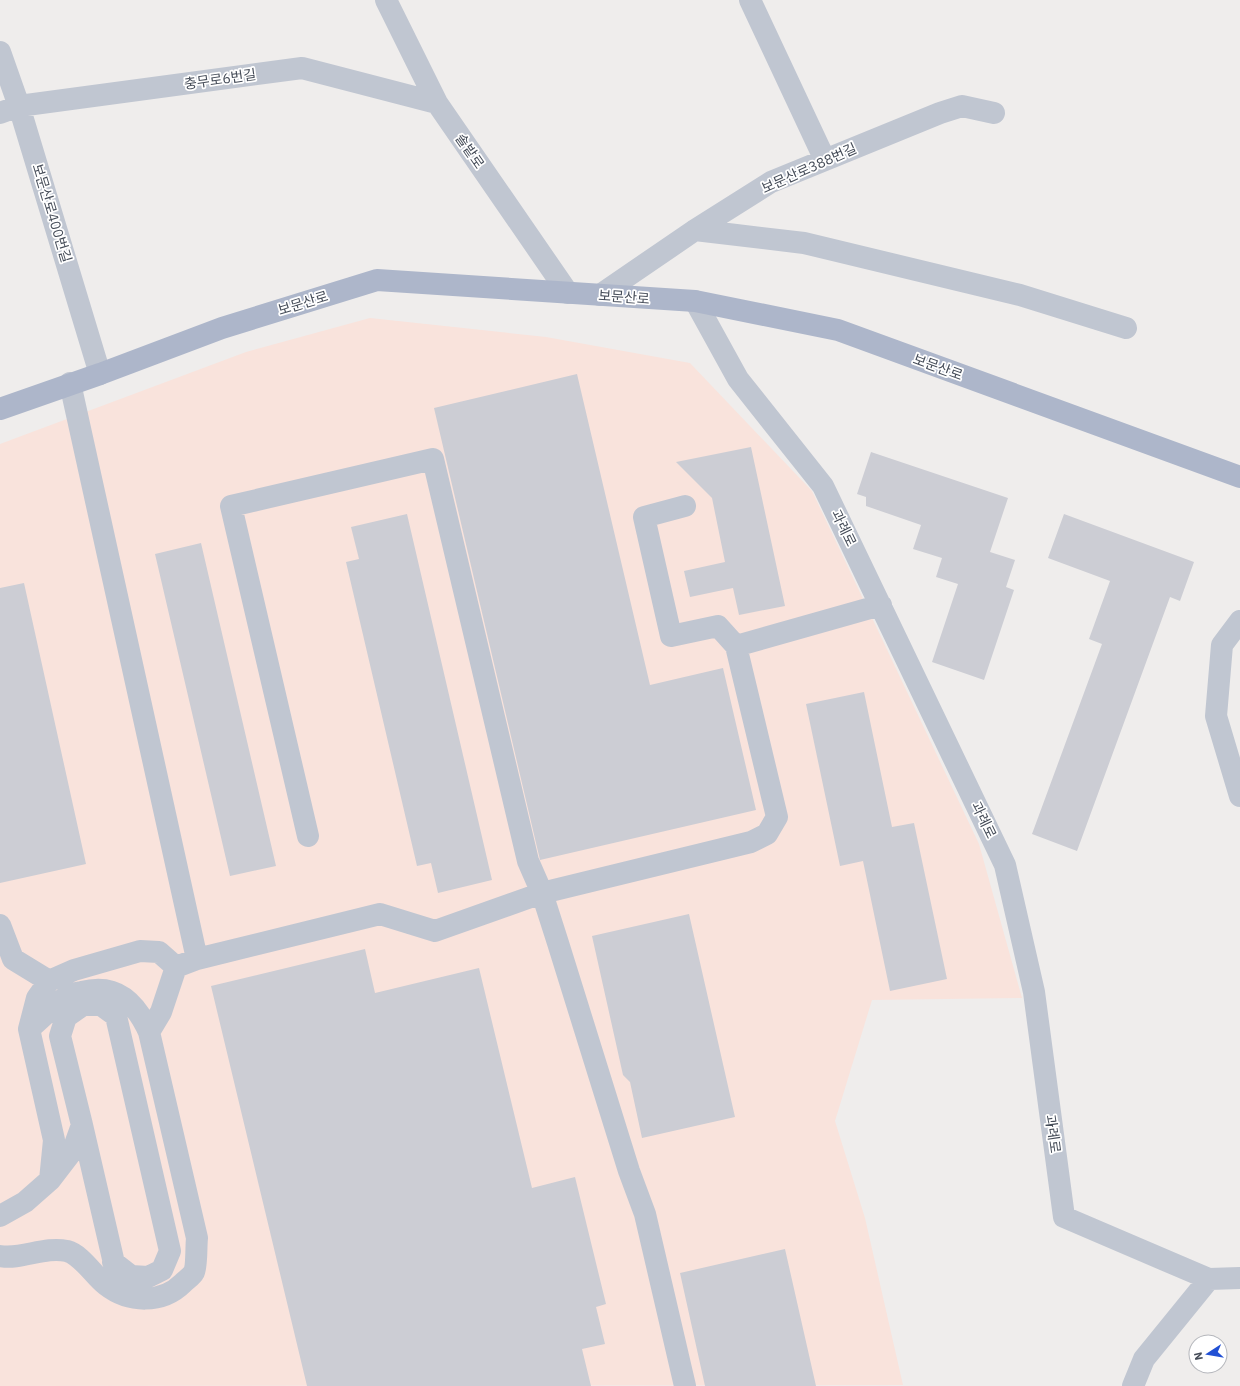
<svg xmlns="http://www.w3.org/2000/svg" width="1240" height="1386" font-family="'IBM Plex Sans','Noto Sans KR',sans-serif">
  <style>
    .medical { fill: #f9e3dc }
    .building { fill: #cccdd4 }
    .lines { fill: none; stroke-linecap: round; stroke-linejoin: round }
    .minor { stroke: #c0c6d1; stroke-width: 22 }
    .major { stroke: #adb6ca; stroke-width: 22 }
    .labels { text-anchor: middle; stroke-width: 3.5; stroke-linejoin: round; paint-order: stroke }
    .street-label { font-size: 14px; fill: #454c58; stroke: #fff }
  </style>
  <rect width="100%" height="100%" fill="#efedec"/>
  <path class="medical" d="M 370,318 L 546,337 L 690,363 L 812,491 L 979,844 L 1022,998 L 872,1000 L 835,1121 L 865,1218 L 903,1385 L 0,1386 L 0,444 L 246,352 Z"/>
  <path class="building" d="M 577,374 L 650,685 L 723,668 L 756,810 L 540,860 L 434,408 Z
    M 751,447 L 785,606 L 739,615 L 733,588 L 690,597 L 684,571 L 725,562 L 712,498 L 676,462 Z
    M 871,452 L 1008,498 L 990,552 L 1015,560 L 1006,587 L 1014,590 L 984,680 L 932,662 L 958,584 L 936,577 L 942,558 L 913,549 L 921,525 L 866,506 L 866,497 L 857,494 Z
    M 407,514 L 492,880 L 438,893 L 431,863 L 417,866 L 346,562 L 359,559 L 351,527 Z
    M 1064,514 L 1194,562 L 1180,601 L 1170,597 L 1077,851 L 1032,834 L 1102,644 L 1089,639 L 1110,581 L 1048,558 Z
    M 201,543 L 276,866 L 230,876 L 155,554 Z
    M 24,583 L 86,864 L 0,883 L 0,588 Z
    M 864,692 L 892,827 L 914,823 L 947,979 L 890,991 L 863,861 L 840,866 L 806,704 Z
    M 689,914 L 735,1117 L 642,1138 L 630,1082 L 623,1075 L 592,936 Z
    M 365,949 L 375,993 L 479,968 L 532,1188 L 575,1177 L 606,1304 L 596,1307 L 605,1344 L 582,1349 L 591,1386 L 307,1386 L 211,986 Z
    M 785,1249 L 816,1386 L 705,1386 L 680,1273 Z"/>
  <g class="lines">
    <path class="minor" d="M 386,0 L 437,103 L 568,293
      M 750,0 L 825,160
      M 0,52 L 19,106 L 100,374
      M 0,113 L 19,106 L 302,68 L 437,103
      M 695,230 L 804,243 L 1020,295 L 1126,328
      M 600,295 L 695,230 L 771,182 L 940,113 L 962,106 L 994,113
      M 695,301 L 738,379 L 823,486 L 1005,865 L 1034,992 L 1064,1217 L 1209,1279 L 1240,1278
      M 70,383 L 197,959
      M 685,506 L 644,517 L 671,636 L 718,626 L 736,646
      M 1240,621 L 1222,645 L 1216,716 L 1240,796
      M 308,836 L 231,506 L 433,459 L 528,861 L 542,893 L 558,943 L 629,1171 L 645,1214 L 685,1386
      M 0,925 L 13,959 L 49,981
      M 149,1032 L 161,1012 L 176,967 L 197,959 L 380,914 L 435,931 L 542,893 L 751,842 L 767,834 L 777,817 L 736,646 L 881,605
      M 82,1125 L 117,1276
      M 50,1180 L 54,1140 L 29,1029 L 37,998 L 49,981 L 74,970 L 140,951 L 159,952 L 176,967
      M 0,1216 L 25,1202 L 50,1180 L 73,1150 L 82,1125 L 60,1036 L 66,1017 L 83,1005 L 101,1005 L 116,1016 L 170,1251 L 162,1270 L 148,1277 L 131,1276 L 113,1262
      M 0,1256 C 22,1260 44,1246 67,1251 C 82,1255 94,1276 106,1285 C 129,1303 162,1304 183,1283 C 186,1280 192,1276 194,1272 C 197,1266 196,1246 197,1238 L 149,1032 C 136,1003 116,983 82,992 C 77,993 71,994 67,996 C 54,1005 42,1018 29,1029
      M 1133,1386 L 1144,1359 L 1209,1279"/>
    <path class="major" d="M 0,409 L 100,374 L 222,328 L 377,280 L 695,301 L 838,330 L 1240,477"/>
  </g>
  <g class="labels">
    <g class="street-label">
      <text transform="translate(220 79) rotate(-8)" y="5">충무로6번길</text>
      <text transform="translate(470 151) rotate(55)" y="5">솔밭로</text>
      <text transform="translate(809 168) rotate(-24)" y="5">보문산로388번길</text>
      <text transform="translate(52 213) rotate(73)" y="5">보문산로400번길</text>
      <text transform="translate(624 297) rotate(4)" y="5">보문산로</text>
      <text transform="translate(303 303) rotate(-17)" y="5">보문산로</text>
      <text transform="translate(938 367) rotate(20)" y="5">보문산로</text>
      <text transform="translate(844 528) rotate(64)" y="5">과례로</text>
      <text transform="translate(984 820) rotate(64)" y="5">과례로</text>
      <text transform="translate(1053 1134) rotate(82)" y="5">과례로</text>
    </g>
  </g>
  <g transform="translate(1208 1354) rotate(258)"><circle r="19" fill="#ffffff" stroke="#b5b7bc"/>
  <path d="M0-3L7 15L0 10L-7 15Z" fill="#2150d4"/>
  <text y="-6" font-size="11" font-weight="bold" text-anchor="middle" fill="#454c58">N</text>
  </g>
</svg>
